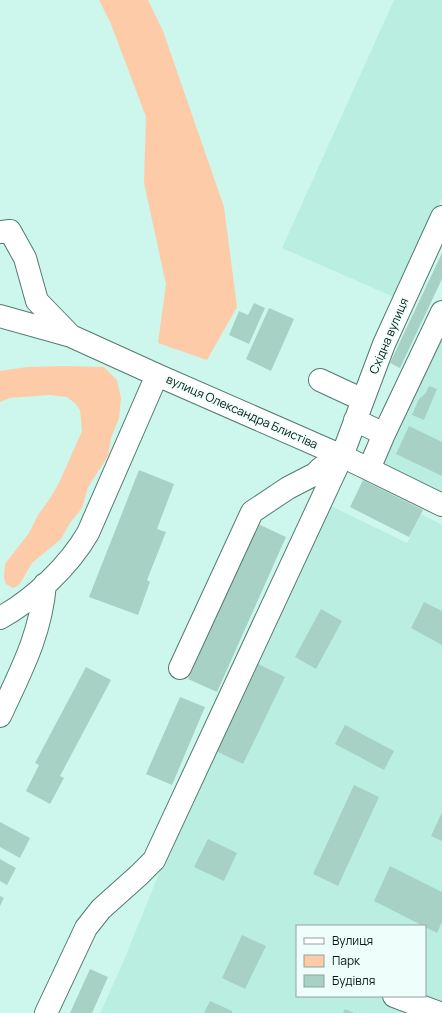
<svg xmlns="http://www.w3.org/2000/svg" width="442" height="1013" font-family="Manrope,sans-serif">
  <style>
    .built { fill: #baeee0; fill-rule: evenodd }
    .green { fill: #fdcba7 }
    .building { fill: #a8d1c6 }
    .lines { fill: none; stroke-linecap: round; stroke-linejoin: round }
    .minor-casing { stroke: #537a70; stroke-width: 24 }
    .minor { stroke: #fff; stroke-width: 22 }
    .labels { text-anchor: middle; stroke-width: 3.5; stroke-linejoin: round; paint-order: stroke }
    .street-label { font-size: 12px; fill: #081815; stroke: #eefefa }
  </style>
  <rect width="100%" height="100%" fill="#cdf7ec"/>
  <path class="built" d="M 394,0 L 442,0 L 442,198 L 396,298 L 282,248 Z
    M 442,340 L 442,493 L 380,464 Z
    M 331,506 L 407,543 L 421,514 L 442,525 L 442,1013 L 100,1013 L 122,965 L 192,792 ZM 297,926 L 425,926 L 425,996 L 297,996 Z"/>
  <path class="green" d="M 99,0 L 148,0 L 163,31 L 224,207 L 237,307 L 207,360 L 158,343 L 166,284 L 144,183 L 146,117 L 111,24 Z
    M 65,366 L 104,367 L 117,380 L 121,398 L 119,418 L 111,438 L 108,456 L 88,487 L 82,508 L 70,523 L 61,539 L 32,563 L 19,585 L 13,588 L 6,584 L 4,578 L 5,564 L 29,533 L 38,515 L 49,500 L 59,483 L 82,431 L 80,410 L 75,403 L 67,397 L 49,395 L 10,398 L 0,402 L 0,371 L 27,367 Z"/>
  <path class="building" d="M 442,253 L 442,279 L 400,368 L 390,363 Z
    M 254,303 L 265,308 L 249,344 L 229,335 L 239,311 L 248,315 Z
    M 269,308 L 294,319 L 271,371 L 246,359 Z
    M 429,386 L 437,389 L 424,420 L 412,415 L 419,399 L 425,394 Z
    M 409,426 L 442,442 L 442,476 L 396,454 Z
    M 139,470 L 174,484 L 157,529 L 166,532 L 147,580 L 150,582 L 138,615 L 89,597 Z
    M 363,480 L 423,510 L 409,537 L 350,507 Z
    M 258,524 L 286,537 L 217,692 L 188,679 Z
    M 424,602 L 442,611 L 442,645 L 411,628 Z
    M 321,609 L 342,621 L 316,669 L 295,657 Z
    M 258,664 L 285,677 L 243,764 L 216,751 Z
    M 86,667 L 111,680 L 60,776 L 64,778 L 50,804 L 26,791 L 39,765 L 35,763 Z
    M 180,697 L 205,707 L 172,785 L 146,774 Z
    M 345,725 L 394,751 L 384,770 L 335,744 Z
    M 354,785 L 379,797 L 338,886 L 313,874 Z
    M 442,812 L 442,841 L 431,836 Z
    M 0,822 L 30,838 L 20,858 L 0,847 Z
    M 208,839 L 237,853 L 224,881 L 194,867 Z
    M 0,859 L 16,868 L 7,885 L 0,881 Z
    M 390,866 L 442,892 L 442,922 L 437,933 L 374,901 Z
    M 0,896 L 4,898 L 0,906 Z
    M 242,935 L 266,946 L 245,989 L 222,978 Z
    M 90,969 L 108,977 L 92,1013 L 70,1013 Z
    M 210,1001 L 232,1011 L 232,1013 L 204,1013 Z
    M 345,1009 L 354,1013 L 343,1013 Z"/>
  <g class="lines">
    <g class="minor-casing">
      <path id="minor" d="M 0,232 L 10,231 L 25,258 L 37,301 L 71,336 L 0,316
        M 71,336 L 157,375
        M 320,380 L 363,400
        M 355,420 L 384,434 L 442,312
        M 369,469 L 384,434
        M 0,618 C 33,600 69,566 88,533 L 157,375 L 342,456 L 442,505
        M 180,668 L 252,512 L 288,488 L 315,474 L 321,468 L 333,474
        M 0,716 C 21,671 41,634 45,584
        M 394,996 L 439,1013
        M 46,1013 L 86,928 L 101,909 L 139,875 L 154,860 L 342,456 L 384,344 L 442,217"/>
    </g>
    <use href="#minor" class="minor"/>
  </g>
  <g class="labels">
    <g class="street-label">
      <text transform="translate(389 336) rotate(-67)" y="4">Східна вулиця</text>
      <text transform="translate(242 412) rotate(24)" y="4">вулиця Олександра Блистіва</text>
    </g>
  </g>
  <rect x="296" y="925" width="130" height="72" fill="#eefefa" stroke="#92a29e"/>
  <rect x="304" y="938" width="20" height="6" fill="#ffffff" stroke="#92a29e"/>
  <text x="332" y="945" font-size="12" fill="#081815">Вулиця</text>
  <rect x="304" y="955" width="20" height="12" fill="#fdcba7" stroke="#92a29e"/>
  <text x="332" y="965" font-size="12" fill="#081815">Парк</text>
  <rect x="304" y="975" width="20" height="12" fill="#a8d1c6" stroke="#92a29e"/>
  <text x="332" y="985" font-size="12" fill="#081815">Будівля</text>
</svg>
